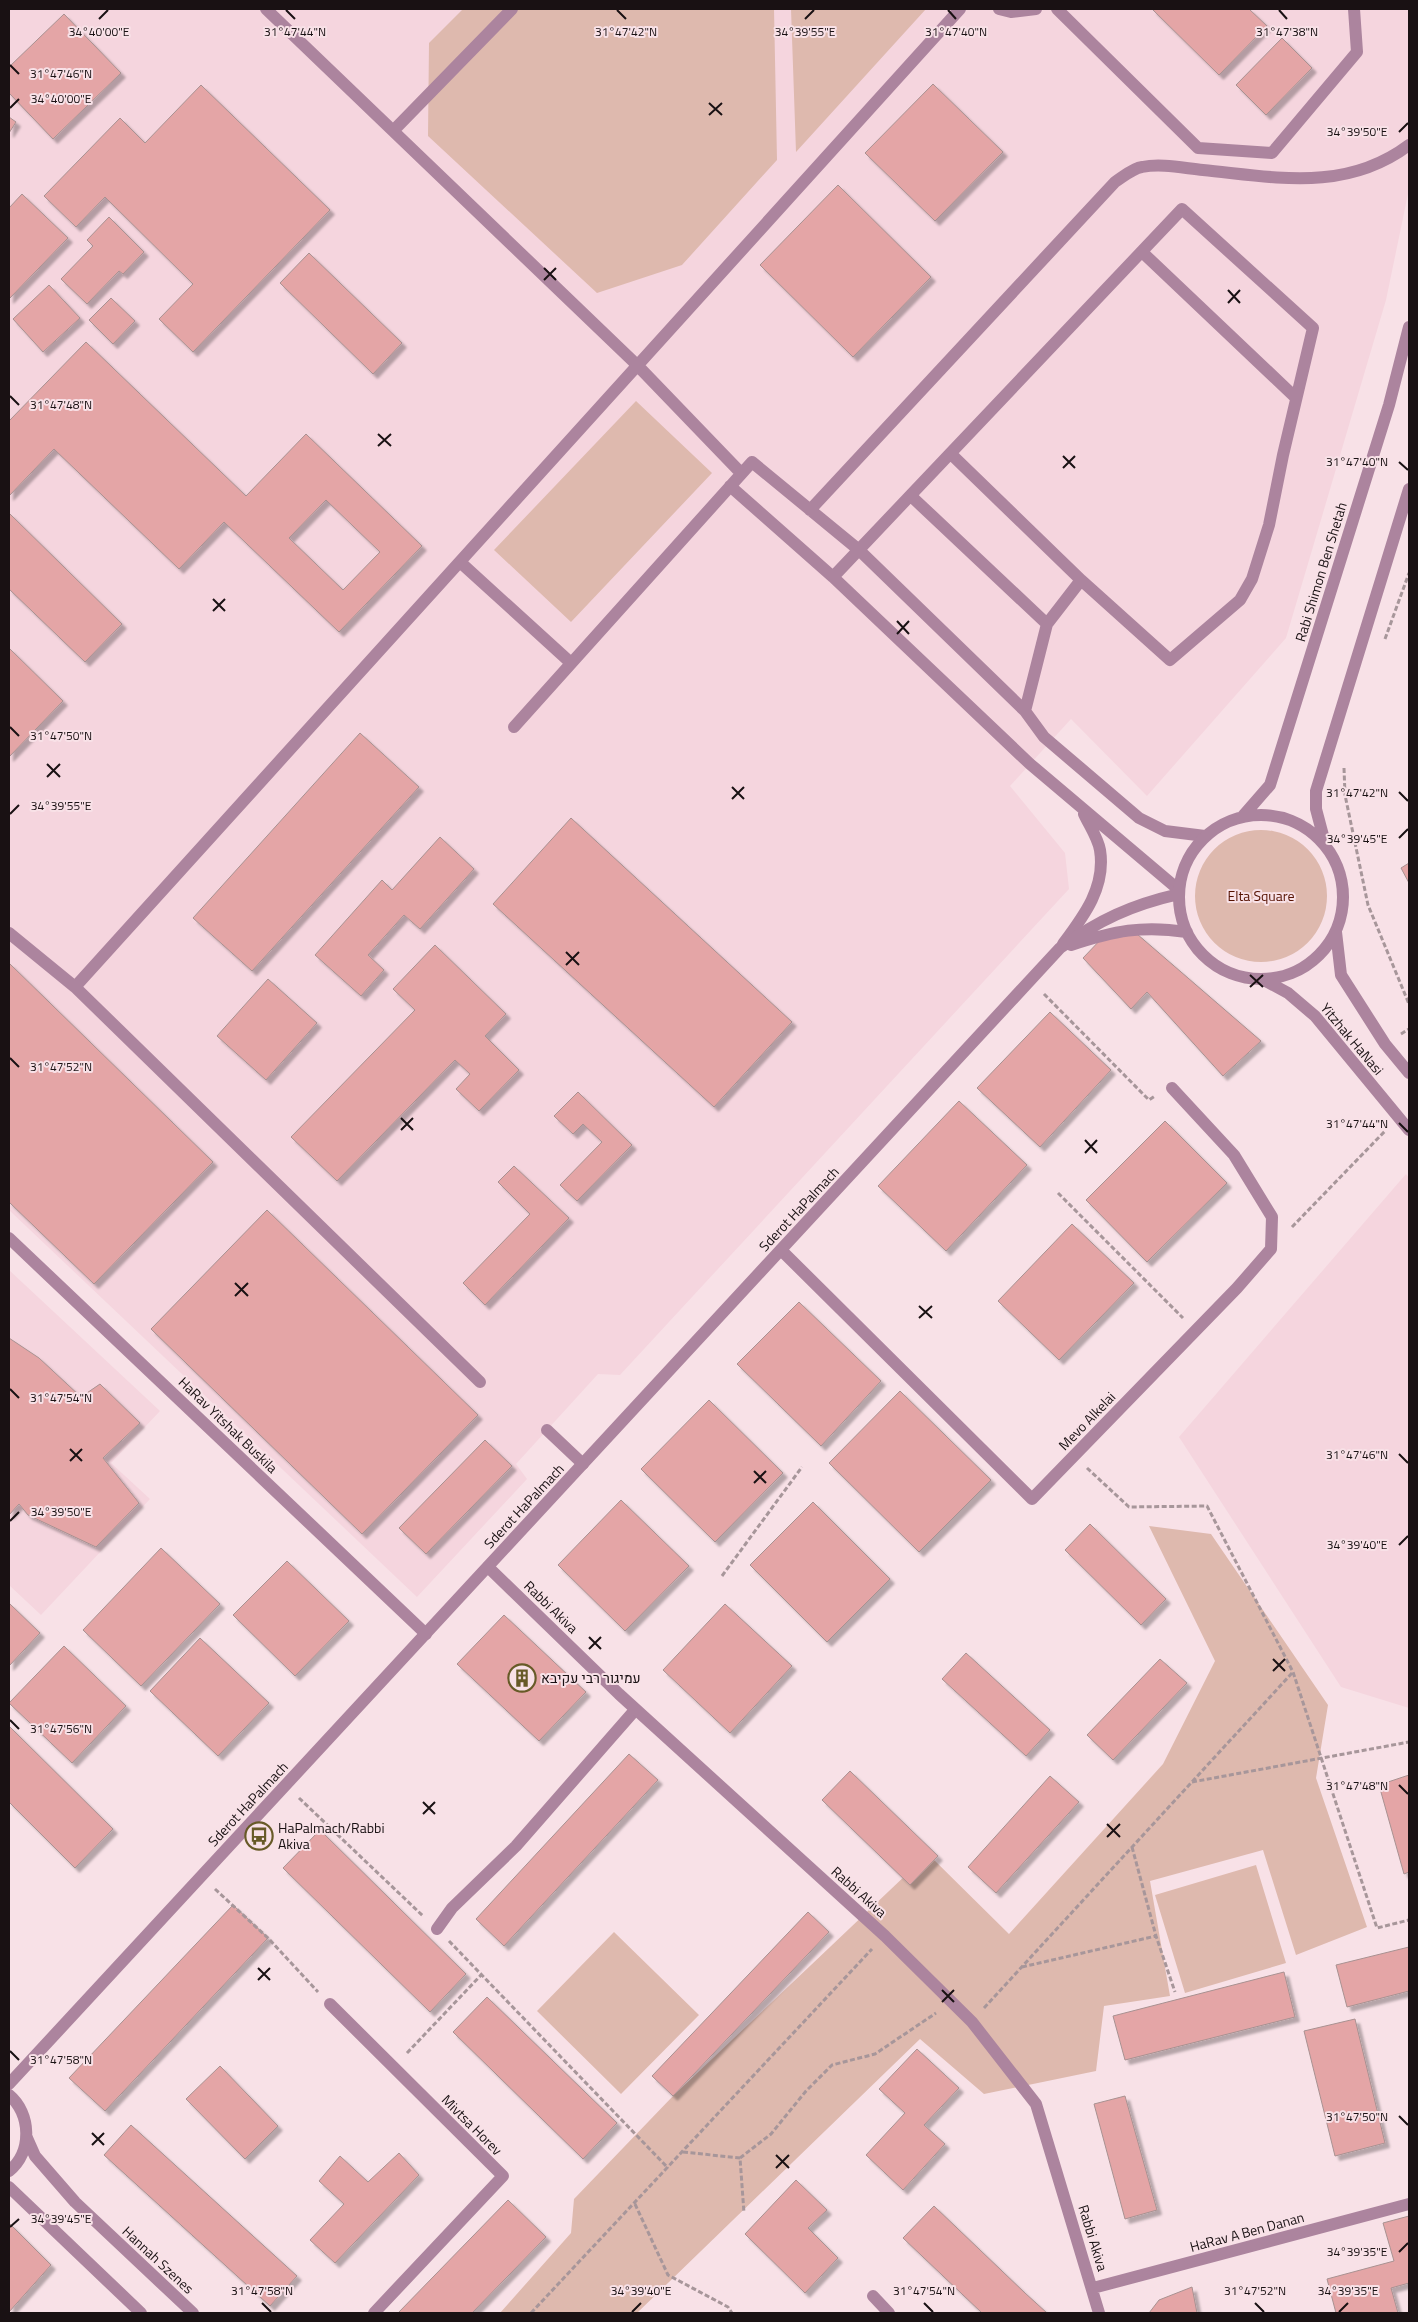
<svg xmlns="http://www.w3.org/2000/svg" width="1418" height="2322" font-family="'Titillium Web',Heebo,sans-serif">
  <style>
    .built { fill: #f5d5de }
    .green { fill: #deb9ae }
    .building { fill: #e4a5a6; stroke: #a89191; fill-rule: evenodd; filter: url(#shadow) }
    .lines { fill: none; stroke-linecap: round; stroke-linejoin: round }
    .path { stroke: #a7969a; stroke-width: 3; stroke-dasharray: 5 2.5; stroke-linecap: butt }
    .service { stroke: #ac849e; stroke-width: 12 }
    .minor { stroke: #ac849e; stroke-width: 12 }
    .tertiary { stroke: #ac849e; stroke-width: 12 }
    .ticks { fill: none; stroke: #191113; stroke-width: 2 }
    .labels { text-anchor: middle; stroke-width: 4; stroke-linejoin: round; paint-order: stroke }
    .street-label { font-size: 14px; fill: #191113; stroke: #f8e1e7 }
    .park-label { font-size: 14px; fill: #510; stroke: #f8e1e7 }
    .poi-label { font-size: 14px; fill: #191113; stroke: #f8e1e7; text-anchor: start }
    .ticks-label { font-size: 12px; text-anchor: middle; fill: #191113; stroke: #f8e1e7; stroke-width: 4; stroke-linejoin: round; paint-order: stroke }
  </style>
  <defs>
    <filter id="shadow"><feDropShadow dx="4.5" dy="4.5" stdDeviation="1" flood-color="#0004"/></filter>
  </defs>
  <rect width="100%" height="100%" fill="#f8e1e7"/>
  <path class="built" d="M 9,9 L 1409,9 L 1409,189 L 1386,300 L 1286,638 L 1147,796 L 1071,719 L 1010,786 L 1065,853 L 1069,889 L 620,1375 L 598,1374 L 516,1464 L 527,1479 L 417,1597 L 9,1210 Z
    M 1406,1174 L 1409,1178 L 1409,1708 L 1341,1687 L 1179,1437 Z
    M 9,1270 L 160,1411 L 111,1463 L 150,1499 L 41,1615 L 9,1585 Z"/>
  <path class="green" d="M 463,9 L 774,9 L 777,160 L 682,265 L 597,293 L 428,136 L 429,43 Z
    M 791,9 L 926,9 L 796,152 Z
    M 636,401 L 712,473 L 571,622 L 494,550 Z
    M1195 896a66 66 0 1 1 132 0a66 66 0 1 1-132 0Z
    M 1149,1526 L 1211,1534 L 1328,1705 L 1316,1778 L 1367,1927 L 1296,1955 L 1263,1850 L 1150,1881 L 1170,1996 L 1104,2006 L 1096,2071 L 984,2094 L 920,2039 L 637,2313 L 500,2313 L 571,2233 L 574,2199 L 673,2096 L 928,1854 L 1009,1934 L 1163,1764 L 1215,1661 Z
    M 1256,1865 L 1286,1963 L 1185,1993 L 1155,1895 Z
    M 614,1932 L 699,2015 L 621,2094 L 537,2011 Z"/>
  <path class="building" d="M 1152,9 L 1249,9 L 1267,26 L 1219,75 Z
    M 64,14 L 121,73 L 53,139 L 9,93 L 9,67 Z
    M 1282,38 L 1312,68 L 1266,115 L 1236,85 Z
    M 933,84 L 1003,152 L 935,221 L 865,153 Z
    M 201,85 L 330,210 L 193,352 L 159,319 L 193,284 L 105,197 L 76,227 L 44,196 L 120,118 L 145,143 Z
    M 9,117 L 16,122 L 9,133 Z
    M 838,185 L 931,277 L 853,357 L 760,265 Z
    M 22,194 L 68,238 L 9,299 L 9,208 Z
    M 109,217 L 144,252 L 123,274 L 119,271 L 87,304 L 61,279 L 93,246 L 87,240 Z
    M 309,253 L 402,343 L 373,374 L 280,283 Z
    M 49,285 L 80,318 L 43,352 L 13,319 Z
    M 111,298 L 135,321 L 113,344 L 89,320 Z
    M 86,342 L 246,496 L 306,434 L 422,546 L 339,632 L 224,522 L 179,569 L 54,449 L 9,496 L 9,421 ZM 326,500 L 380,552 L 343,590 L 289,538 Z
    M 9,513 L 122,624 L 85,662 L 9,589 Z
    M 9,648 L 63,701 L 9,757 Z
    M 360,733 L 419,787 L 252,971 L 193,918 Z
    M 571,818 L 792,1022 L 714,1107 L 493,904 Z
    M 440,837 L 474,869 L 420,929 L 404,915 L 368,955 L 384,970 L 361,996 L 315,955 L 382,880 L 392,890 Z
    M 1409,863 L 1409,883 L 1401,868 Z
    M 1137,934 L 1261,1041 L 1223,1076 L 1147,992 L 1131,1009 L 1083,958 L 1104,936 Z
    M 435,945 L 506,1014 L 485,1036 L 519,1070 L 479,1111 L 456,1089 L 470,1074 L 455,1060 L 337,1181 L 291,1137 L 415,1010 L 393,989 Z
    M 9,963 L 213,1162 L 94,1284 L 9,1202 Z
    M 268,979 L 317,1023 L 266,1080 L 217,1036 Z
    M 1050,1012 L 1111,1070 L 1040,1147 L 977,1088 Z
    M 578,1092 L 632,1145 L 577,1201 L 560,1185 L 602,1142 L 583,1124 L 573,1134 L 554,1116 Z
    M 959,1101 L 1027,1165 L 946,1251 L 878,1186 Z
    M 1165,1121 L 1227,1183 L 1147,1262 L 1086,1200 Z
    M 514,1166 L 569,1218 L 485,1305 L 463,1283 L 530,1214 L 498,1182 Z
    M 267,1210 L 478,1415 L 362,1534 L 151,1329 Z
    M 1072,1224 L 1134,1283 L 1059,1360 L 998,1301 Z
    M 799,1302 L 881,1381 L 821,1446 L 737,1364 Z
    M 9,1338 L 39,1358 L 81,1397 L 100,1384 L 140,1423 L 103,1458 L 139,1503 L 96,1547 L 28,1515 L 19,1504 L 9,1515 Z
    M 900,1391 L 991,1480 L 919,1552 L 829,1463 Z
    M 709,1400 L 783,1473 L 715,1542 L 641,1469 Z
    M 485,1440 L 512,1466 L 426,1554 L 399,1528 Z
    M 621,1500 L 689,1566 L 625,1631 L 558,1565 Z
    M 813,1502 L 890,1579 L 827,1642 L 750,1565 Z
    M 1090,1524 L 1166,1599 L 1141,1625 L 1065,1550 Z
    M 161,1548 L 220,1604 L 141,1686 L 83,1630 Z
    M 287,1561 L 349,1621 L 295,1676 L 233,1615 Z
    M 9,1603 L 40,1633 L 9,1666 Z
    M 725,1604 L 792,1666 L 730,1733 L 663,1670 Z
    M 504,1615 L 586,1692 L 539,1741 L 457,1664 Z
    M 200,1638 L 269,1703 L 218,1756 L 150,1691 Z
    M 64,1646 L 126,1706 L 72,1763 L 9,1703 Z
    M 966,1653 L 1050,1730 L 1026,1756 L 942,1679 Z
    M 1160,1659 L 1187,1683 L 1113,1760 L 1087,1735 Z
    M 9,1726 L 113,1829 L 75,1868 L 9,1802 Z
    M 629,1754 L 658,1780 L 504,1946 L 476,1919 Z
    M 850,1771 L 938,1856 L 910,1885 L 822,1800 Z
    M 1409,1775 L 1409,1872 L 1404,1874 L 1379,1785 Z
    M 1050,1776 L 1079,1802 L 996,1893 L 968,1867 Z
    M 320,1830 L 466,1974 L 430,2012 L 283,1868 Z
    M 233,1905 L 268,1938 L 105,2111 L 69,2078 Z
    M 808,1912 L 829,1932 L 673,2096 L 652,2076 Z
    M 1409,1947 L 1409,1991 L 1347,2007 L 1336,1965 Z
    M 1284,1972 L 1295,2017 L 1125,2060 L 1113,2016 Z
    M 487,1997 L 617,2123 L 583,2159 L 453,2032 Z
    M 1355,2019 L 1385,2143 L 1335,2156 L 1304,2031 Z
    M 917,2049 L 959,2088 L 924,2125 L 945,2144 L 903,2190 L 866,2155 L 905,2113 L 879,2089 Z
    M 220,2066 L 278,2126 L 245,2159 L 186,2099 Z
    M 1125,2096 L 1157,2210 L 1125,2219 L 1094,2104 Z
    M 131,2125 L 297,2276 L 270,2306 L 104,2155 Z
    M 399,2153 L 419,2175 L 335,2263 L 310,2240 L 344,2204 L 319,2181 L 340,2156 L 368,2182 Z
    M 796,2180 L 827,2210 L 808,2228 L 838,2258 L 805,2293 L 745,2234 Z
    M 508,2200 L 546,2237 L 472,2313 L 398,2313 Z
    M 934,2206 L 1025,2293 L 1047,2313 L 982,2313 L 903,2238 Z
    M 1409,2216 L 1409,2283 L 1391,2288 L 1398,2313 L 1336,2313 L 1327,2279 L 1394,2261 L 1383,2223 Z
    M 9,2223 L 51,2265 L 9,2312 Z
    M 1192,2287 L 1197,2313 L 1149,2313 L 1159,2300 Z"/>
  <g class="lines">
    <path class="path" d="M 1385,639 L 1409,573
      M 1344,768 L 1345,795 L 1368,905 L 1409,1004
      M 1044,994 L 1149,1100 L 1155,1096
      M 1401,1034 L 1409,1029
      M 1058,1193 L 1183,1318
      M 1292,1227 L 1385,1131
      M 1087,1468 L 1129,1507 L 1207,1506 L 1293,1672 L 1377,1928 L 1409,1920
      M 722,1576 L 802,1467
      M 1192,1782 L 1409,1742
      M 299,1798 L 423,1916
      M 1132,1847 L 1156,1936 L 1175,1992
      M 215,1889 L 268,1938 L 318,1992
      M 449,1941 L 668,2168
      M 1022,1967 L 1156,1936
      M 984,2008 L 1293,1672
      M 407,2053 L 482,1974
      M 683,2152 L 740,2158 L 744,2213
      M 740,2158 L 771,2134 L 806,2091 L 832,2065 L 875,2054 L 936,2013
      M 635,2204 L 668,2275 L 728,2307 L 732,2313
      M 531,2313 L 872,1949"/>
    <path class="service" d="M 266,9 L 637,365 L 741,473
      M 999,9 L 1011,12 L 1036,9
      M 1057,9 L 1198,148 L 1272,153 L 1357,52 L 1354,9
      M 394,130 L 512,9
      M 1142,252 L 1296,398
      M 951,454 L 1081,580 L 1047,624 L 1025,711
      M 730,486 L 833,577 L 1030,764 L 1179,890
      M 911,496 L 1047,624
      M 810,510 L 1115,182 C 1123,177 1133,168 1142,167 C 1161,163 1183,168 1203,170 C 1275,177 1345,193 1409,145
      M 460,562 L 571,663
      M 833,577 L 1182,209 L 1313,328 L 1283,455 L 1269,525 L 1252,579 L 1240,600 L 1170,660 L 1081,580
      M 514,727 L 752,462 L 859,550 L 1025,711 L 1044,737 L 1139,818 L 1165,831 L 1205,836
      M 9,933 L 75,987 L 480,1382
      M 1063,944 C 1084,916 1106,887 1100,850 C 1098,838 1089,825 1084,814
      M 75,987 L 960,9
      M 547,1430 L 583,1464
      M 437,1929 L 452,1908 L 516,1846 L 635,1710"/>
    <path class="minor" d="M 9,1238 L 426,1634
      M 781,1250 L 1032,1499 L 1237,1288 L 1271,1249 L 1272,1217 L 1234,1155 L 1172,1088
      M 488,1567 L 619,1694 L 885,1936 L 972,2022 L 1036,2104 L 1099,2313
      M 330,2004 L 503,2176 L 374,2313
      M 27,2138 L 35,2156 L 75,2202 L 193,2313
      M 9,2187 L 141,2313
      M 1093,2288 L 1409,2204
      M 873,2296 L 889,2313"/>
    <path class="tertiary" d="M1179 897a82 82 0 1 1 164 0a82 82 0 1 1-164 0Z
      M 1243,816 L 1270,785 L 1389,405 L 1409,327
      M 1325,843 L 1316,809 L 1316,791 L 1409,489
      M 1336,932 L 1341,975 L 1385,1044 L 1409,1073
      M 1071,945 C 1114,931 1142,925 1187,932
      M 1262,979 L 1288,993 L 1315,1016 L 1409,1130
      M 9,2084 L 1060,948 C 1099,920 1131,905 1179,894
      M 9,2095 C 31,2113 33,2152 9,2171"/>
  </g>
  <path class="ticks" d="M 286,10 L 295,19M 617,10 L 626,19M 948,10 L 956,19M 1279,10 L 1287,19M 99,19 L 108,10M 805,19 L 814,10M 10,65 L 19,74M 709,103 L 722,115M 10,108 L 19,99M 709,115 L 722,103M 1399,132 L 1408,123M 544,268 L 556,280M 544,280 L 556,268M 1228,290 L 1240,303M 1228,303 L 1240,290M 10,396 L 19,405M 378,434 L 391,446M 378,446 L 391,434M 1063,456 L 1075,468M 1399,462 L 1408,470M 1063,468 L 1075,456M 213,599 L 225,611M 213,611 L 225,599M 897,621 L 909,634M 897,634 L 909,621M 10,727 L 19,736M 47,764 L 60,777M 47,777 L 60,764M 732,787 L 744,799M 1399,792 L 1408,801M 732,799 L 744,787M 10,814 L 19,805M 1399,838 L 1408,829M 566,952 L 579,965M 566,965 L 579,952M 1250,975 L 1263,987M 1250,987 L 1263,975M 10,1058 L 19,1067M 401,1118 L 413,1130M 1399,1123 L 1408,1132M 401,1130 L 413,1118M 1085,1140 L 1097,1153M 1085,1153 L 1097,1140M 235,1283 L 248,1296M 235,1296 L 248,1283M 919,1306 L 932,1318M 919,1318 L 932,1306M 10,1389 L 19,1398M 70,1449 L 82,1461M 1399,1454 L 1408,1463M 70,1461 L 82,1449M 754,1471 L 766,1483M 754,1483 L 766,1471M 10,1521 L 19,1512M 1399,1545 L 1408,1536M 589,1637 L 601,1649M 589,1649 L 601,1637M 1273,1659 L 1285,1671M 1273,1671 L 1285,1659M 10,1720 L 19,1729M 1399,1785 L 1408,1794M 423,1802 L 435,1814M 423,1814 L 435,1802M 1107,1824 L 1120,1837M 1107,1837 L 1120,1824M 258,1968 L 270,1980M 258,1980 L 270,1968M 942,1990 L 954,2002M 942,2002 L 954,1990M 10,2051 L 19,2060M 1399,2116 L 1408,2125M 92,2133 L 104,2145M 92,2145 L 104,2133M 776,2155 L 789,2168M 776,2168 L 789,2155M 10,2227 L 19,2219M 1399,2252 L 1408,2243M 262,2303 L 271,2312M 924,2303 L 933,2312M 1255,2303 L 1264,2312M 632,2312 L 641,2303M 1339,2312 L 1348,2303"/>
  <defs>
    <g id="building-ring" transform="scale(1.4375)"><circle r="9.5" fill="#f8e1e7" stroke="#675a27" stroke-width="1.5"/><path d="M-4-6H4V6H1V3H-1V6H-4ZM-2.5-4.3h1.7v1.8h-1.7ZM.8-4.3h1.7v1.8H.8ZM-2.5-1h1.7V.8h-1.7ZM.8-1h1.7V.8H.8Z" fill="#675a27"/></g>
    <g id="bus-ring" transform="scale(1.4375)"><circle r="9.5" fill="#f8e1e7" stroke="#675a27" stroke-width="1.5"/><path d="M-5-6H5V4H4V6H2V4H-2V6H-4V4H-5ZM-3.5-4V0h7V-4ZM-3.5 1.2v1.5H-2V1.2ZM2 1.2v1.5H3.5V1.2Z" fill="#675a27"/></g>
  </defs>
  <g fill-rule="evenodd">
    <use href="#building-ring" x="522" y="1678"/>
    <use href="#bus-ring" x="259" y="1836"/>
  </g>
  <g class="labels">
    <g class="street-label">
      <text transform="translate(1321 572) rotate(-73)" y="5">Rabi Shimon Ben Shetah</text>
      <text transform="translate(1352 1039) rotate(50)" y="5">Yitzhak HaNasi</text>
      <text transform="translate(799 1209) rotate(-47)" y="5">Sderot HaPalmach</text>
      <text transform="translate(1087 1421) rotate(-46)" y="5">Mevo Alkelai</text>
      <text transform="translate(228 1425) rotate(44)" y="5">HaRav Yitshak Buskila</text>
      <text transform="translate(524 1506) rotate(-47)" y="5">Sderot HaPalmach</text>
      <text transform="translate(551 1607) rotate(44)" y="5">Rabbi Akiva</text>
      <text transform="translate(248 1804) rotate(-47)" y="5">Sderot HaPalmach</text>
      <text transform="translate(859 1892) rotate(42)" y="5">Rabbi Akiva</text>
      <text transform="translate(472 2125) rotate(45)" y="5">Mivtsa Horev</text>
      <text transform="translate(1247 2232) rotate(-15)" y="5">HaRav A Ben Danan</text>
      <text transform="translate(1093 2238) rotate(73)" y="5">Rabbi Akiva</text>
      <text transform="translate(158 2260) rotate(43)" y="5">Hannah Szenes</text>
    </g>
    <g class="park-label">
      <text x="1261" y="901">Elta Square</text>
    </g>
    <g class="poi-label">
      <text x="541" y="1683">עמיגור רבי עקיבא</text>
      <text x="278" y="1833">HaPalmach/Rabbi<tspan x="278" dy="16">Akiva</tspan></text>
    </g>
  </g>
  <g class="ticks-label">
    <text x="99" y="36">34°40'00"E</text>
    <text x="295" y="36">31°47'44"N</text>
    <text x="626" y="36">31°47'42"N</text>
    <text x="805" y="36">34°39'55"E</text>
    <text x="956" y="36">31°47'40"N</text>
    <text x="1287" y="36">31°47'38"N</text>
    <text x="61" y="78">31°47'46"N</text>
    <text x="61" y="103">34°40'00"E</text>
    <text x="1357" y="136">34°39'50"E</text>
    <text x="61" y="409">31°47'48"N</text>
    <text x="1357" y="466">31°47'40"N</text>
    <text x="61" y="740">31°47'50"N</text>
    <text x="1357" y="797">31°47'42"N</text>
    <text x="61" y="810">34°39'55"E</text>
    <text x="1357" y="843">34°39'45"E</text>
    <text x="61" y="1071">31°47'52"N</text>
    <text x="1357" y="1128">31°47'44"N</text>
    <text x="61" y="1402">31°47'54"N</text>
    <text x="1357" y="1459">31°47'46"N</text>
    <text x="61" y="1516">34°39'50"E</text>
    <text x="1357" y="1549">34°39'40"E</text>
    <text x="61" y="1733">31°47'56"N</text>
    <text x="1357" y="1790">31°47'48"N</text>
    <text x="61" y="2064">31°47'58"N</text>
    <text x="1357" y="2121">31°47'50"N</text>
    <text x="61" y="2223">34°39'45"E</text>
    <text x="1357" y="2256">34°39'35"E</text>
    <text x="262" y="2295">31°47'58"N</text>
    <text x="641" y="2295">34°39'40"E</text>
    <text x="924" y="2295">31°47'54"N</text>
    <text x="1255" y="2295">31°47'52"N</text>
    <text x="1348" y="2295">34°39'35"E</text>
  </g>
  <rect width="1418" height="2322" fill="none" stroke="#191113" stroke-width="20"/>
</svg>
